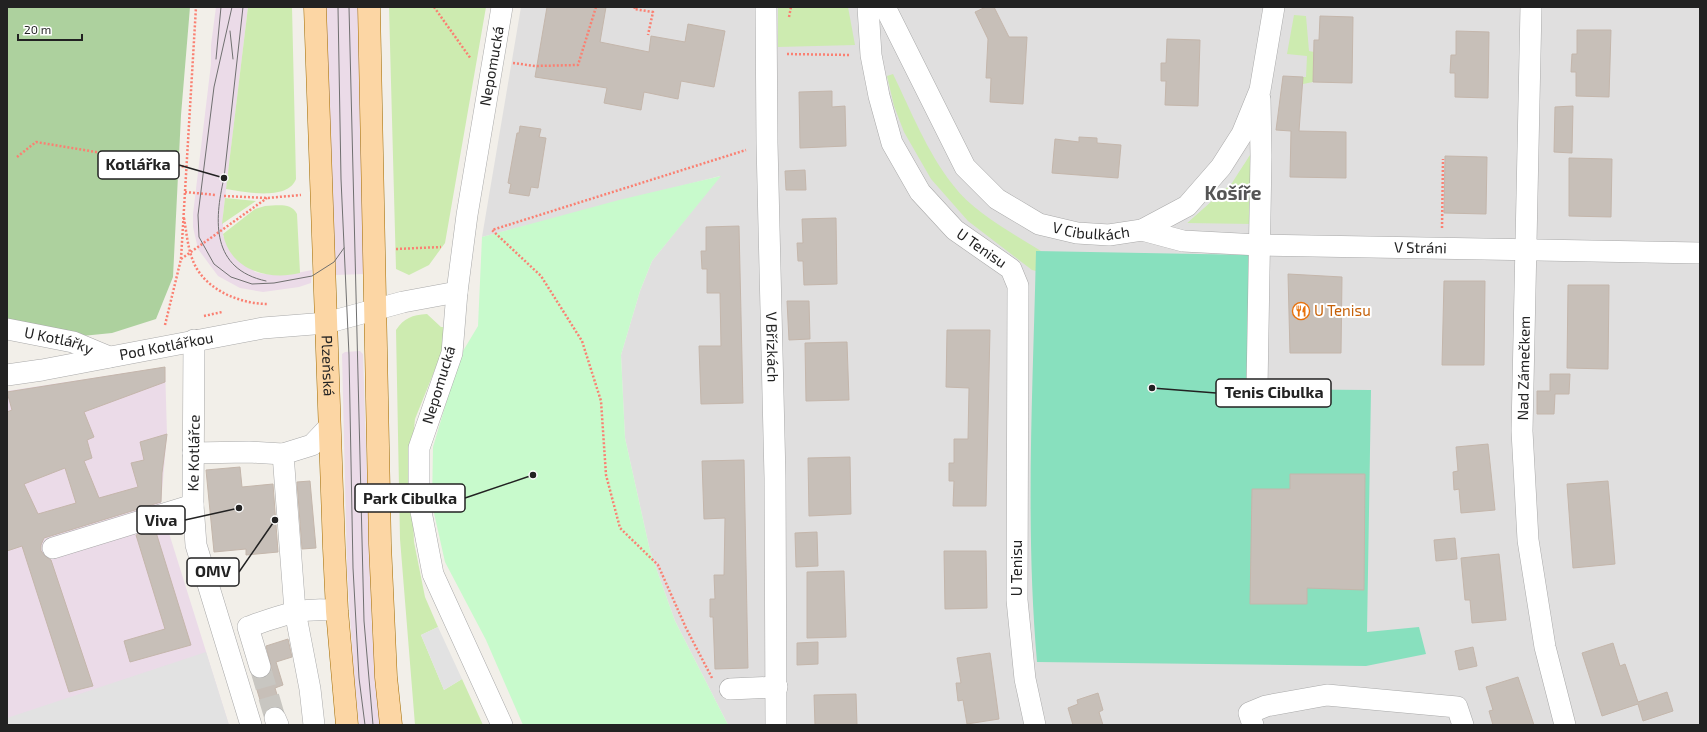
<svg xmlns="http://www.w3.org/2000/svg" width="1707" height="732" font-family="'Exo 2',sans-serif">
  <style>
    .residential { fill: #e0dfdf }
    .industrial { fill: #ebdbe8 }
    .grass { fill: #cdebb0 }
    .forest { fill: #add19e }
    .park { fill: #c8facc }
    .pitch { fill: #88e0be }
    .parking { fill: #e2e2e2 }
    .building { fill: #c7bfb8; stroke: #c4b6ab; fill-rule: evenodd }
    .lines { fill: none; stroke-linecap: round; stroke-linejoin: round }
    .minor-tunnel { stroke: #c8c6c1; stroke-width: 21; stroke-dasharray: 21 10; stroke-linecap: butt }
    .minor-casing { stroke: #a9a9a9; stroke-width: 22 }
    .major-casing { stroke: #a06b00; stroke-width: 23 }
    .path { stroke: #fa8072; stroke-width: 2.5; stroke-dasharray: 2 2; stroke-linecap: butt }
    .minor { stroke: #fff; stroke-width: 21 }
    .major { stroke: #fcd6a4; stroke-width: 22 }
    .tram { stroke: #707070; stroke-width: 1 }
    .labels { text-anchor: middle; stroke-width: 4; stroke-linejoin: round; paint-order: stroke }
    .street-label { font-size: 15px; fill: #222; stroke: #fff }
    .food-label { font-size: 15px; fill: #c56008; stroke: #fff; text-anchor: start }
    .district-label { font-size: 19px; font-weight: bold; fill: #555; stroke: #fff }
    .leader { fill: none; stroke: #222; stroke-width: 1.5 }
    .callout-dot { fill: #222; stroke: #fff; stroke-width: 1.5 }
    .callout { fill: #fff; stroke: #222; stroke-width: 1.5 }
    .callout-label { font-size: 16px; text-anchor: middle; font-weight: bold; fill: #222 }
  </style>
  <rect width="100%" height="100%" fill="#f2efe9"/>
  <path class="residential" d="M 521,7 L 1700,7 L 1700,725 L 728,725 L 675,621 L 650,551 L 625,438 L 621,355 L 640,291 L 652,261 L 720,176 L 482,237 Z"/>
  <path class="industrial" d="M 216,7 L 248,7 L 223,215 L 223,236 L 255,272 L 264,274 L 287,275 L 312,270 L 311,283 L 299,287 L 263,292 L 240,288 L 218,276 L 198,249 L 193,227 L 193,214 L 211,64 L 211,45 Z
    M 325,7 L 359,7 L 365,274 L 335,275 Z
    M 360,351 L 363,354 L 372,630 L 380,725 L 359,725 L 354,677 L 347,569 L 342,354 L 345,352 Z
    M 165,367 L 167,434 L 161,503 L 163,514 L 229,725 L 7,725 L 7,391 Z"/>
  <path class="grass" d="M 248,7 L 292,7 L 296,179 C 288,201 244,192 226,189 Z
    M 389,7 L 486,7 L 445,243 L 429,265 L 409,275 L 396,269 Z
    M 778,7 L 848,7 L 855,45 L 778,47 Z
    M 1294,15 L 1306,16 L 1309,51 L 1314,52 L 1313,82 L 1303,84 L 1303,77 L 1306,77 L 1307,56 L 1287,54 Z
    M 893,74 C 911,111 927,152 953,185 C 974,213 1011,232 1041,251 L 1037,251 L 1036,271 L 1032,270 L 968,221 L 931,179 L 904,132 L 894,106 L 887,76 Z
    M 1251,153 L 1253,224 L 1187,223 C 1212,201 1235,181 1251,153 Z
    M 225,198 L 256,201 L 222,224 Z
    M 265,206 C 276,206 291,202 297,214 L 300,273 C 268,281 230,270 223,234 L 255,209 Z
    M 427,314 L 441,327 L 445,327 L 442,352 L 415,419 L 411,458 L 414,542 L 425,597 L 438,627 L 421,635 L 444,690 L 462,679 L 483,725 L 415,725 L 400,539 L 396,330 C 404,318 412,315 427,314 Z"/>
  <path class="forest" d="M 7,7 L 190,7 L 181,115 L 173,277 L 156,319 L 112,333 L 72,337 L 7,321 Z"/>
  <path class="park" d="M 721,176 L 652,261 L 640,291 L 621,355 L 625,438 L 650,551 L 675,621 L 728,725 L 523,725 L 486,640 L 445,562 L 432,504 L 433,447 L 460,356 L 478,326 L 482,237 L 619,200 Z"/>
  <path class="pitch" d="M 1036,251 L 1252,255 L 1250,389 L 1371,390 L 1367,632 L 1419,627 L 1426,654 L 1366,666 L 1037,662 C 1025,526 1033,388 1036,251 Z"/>
  <path class="parking" d="M 1248,148 L 1251,153 L 1232,183 L 1187,223 L 1189,212 L 1233,170 Z
    M 438,627 L 462,679 L 444,690 L 421,635 Z
    M 206,652 L 229,725 L 7,725 L 7,718 Z"/>
  <path class="building" d="M 547,7 L 606,7 L 600,42 L 649,52 L 651,36 L 685,42 L 688,24 L 725,31 L 714,87 L 681,81 L 678,99 L 644,92 L 641,110 L 604,103 L 607,88 L 535,77 Z
    M 986,7 L 994,7 L 1009,37 L 1027,37 L 1023,104 L 990,102 L 991,78 L 986,78 L 988,39 L 975,12 Z
    M 1320,16 L 1353,17 L 1352,83 L 1313,82 L 1314,40 L 1319,40 Z
    M 1577,30 L 1611,30 L 1609,97 L 1576,96 L 1576,72 L 1571,72 L 1572,54 L 1577,54 Z
    M 1456,31 L 1489,32 L 1488,98 L 1455,97 L 1455,73 L 1450,73 L 1451,55 L 1456,55 Z
    M 1167,39 L 1200,40 L 1198,106 L 1165,105 L 1166,81 L 1161,81 L 1161,63 L 1166,63 Z
    M 1283,76 L 1303,77 L 1299,131 L 1346,132 L 1346,178 L 1290,177 L 1291,131 L 1276,130 Z
    M 832,91 L 832,107 L 845,106 L 846,146 L 800,148 L 799,92 Z
    M 1573,106 L 1572,153 L 1554,152 L 1555,107 Z
    M 520,126 L 541,129 L 539,137 L 546,138 L 538,188 L 531,187 L 529,196 L 509,193 L 511,184 L 508,183 L 517,133 L 519,133 Z
    M 1079,137 L 1097,138 L 1097,143 L 1121,145 L 1118,178 L 1052,173 L 1055,139 L 1079,142 Z
    M 1445,156 L 1487,157 L 1486,214 L 1444,213 Z
    M 1569,158 L 1612,159 L 1611,217 L 1569,216 Z
    M 805,170 L 806,190 L 786,190 L 785,171 Z
    M 836,218 L 837,284 L 804,285 L 803,261 L 798,261 L 797,243 L 803,243 L 802,219 Z
    M 739,226 L 743,403 L 701,404 L 699,346 L 721,346 L 720,293 L 707,293 L 707,269 L 702,269 L 701,251 L 706,251 L 706,227 Z
    M 1288,274 L 1342,277 L 1341,353 L 1290,353 Z
    M 1444,281 L 1485,281 L 1484,365 L 1442,365 Z
    M 1568,285 L 1609,285 L 1608,369 L 1567,368 Z
    M 787,301 L 809,301 L 810,339 L 789,340 Z
    M 947,330 L 990,330 L 986,506 L 953,506 L 954,481 L 949,481 L 949,463 L 954,463 L 954,439 L 968,439 L 969,388 L 946,387 Z
    M 847,342 L 849,400 L 806,401 L 805,343 Z
    M 165,367 L 165,382 L 84,412 L 94,437 L 87,440 L 92,458 L 84,461 L 99,498 L 138,487 L 131,463 L 144,460 L 140,442 L 167,434 L 162,473 L 161,502 L 44,538 L 41,545 L 41,551 L 45,556 L 51,560 L 93,686 L 69,692 L 22,546 L 7,551 L 7,412 L 12,410 L 7,392 ZM 65,468 L 76,503 L 38,514 L 24,484 Z
    M 1550,374 L 1570,374 L 1569,394 L 1555,394 L 1554,414 L 1537,414 L 1537,391 L 1550,391 Z
    M 1488,444 L 1495,510 L 1461,513 L 1459,489 L 1454,490 L 1453,472 L 1458,471 L 1456,447 Z
    M 850,457 L 851,514 L 809,516 L 808,458 Z
    M 744,460 L 748,668 L 715,669 L 713,617 L 710,617 L 710,599 L 715,599 L 714,575 L 724,575 L 725,518 L 704,519 L 702,461 Z
    M 240,467 L 242,487 L 273,484 L 278,552 L 246,555 L 246,549 L 214,552 L 206,470 Z
    M 1290,474 L 1365,474 L 1364,590 L 1307,588 L 1307,604 L 1250,604 L 1252,489 L 1290,489 Z
    M 310,481 L 316,548 L 302,549 L 297,482 Z
    M 1608,481 L 1615,564 L 1573,568 L 1567,484 Z
    M 155,529 L 191,645 L 130,662 L 124,641 L 165,629 L 136,535 Z
    M 817,532 L 818,566 L 796,567 L 795,533 Z
    M 1455,538 L 1457,559 L 1436,561 L 1434,540 Z
    M 944,551 L 986,551 L 987,608 L 945,609 Z
    M 1499,554 L 1506,620 L 1472,623 L 1470,600 L 1465,600 L 1461,558 Z
    M 844,571 L 846,637 L 807,638 L 807,572 Z
    M 288,639 L 292,657 L 276,662 L 283,685 L 275,688 L 281,708 L 271,707 L 264,713 L 253,677 L 258,679 L 264,678 L 268,675 L 272,670 L 266,646 Z
    M 818,642 L 818,664 L 797,665 L 797,643 Z
    M 1613,643 L 1620,666 L 1625,664 L 1638,702 L 1667,692 L 1673,711 L 1643,721 L 1638,704 L 1602,716 L 1582,653 Z
    M 1473,647 L 1477,666 L 1459,670 L 1455,651 Z
    M 990,653 L 999,719 L 967,724 L 963,700 L 958,701 L 956,683 L 961,683 L 957,658 Z
    M 1518,677 L 1534,725 L 1493,725 L 1489,711 L 1493,710 L 1486,687 Z
    M 1098,693 L 1103,710 L 1099,712 L 1103,725 L 1073,725 L 1068,708 L 1078,704 L 1077,700 Z
    M 856,694 L 857,725 L 815,725 L 814,695 Z"/>
  <g class="lines">
    <path class="minor-tunnel" d="M 260,667 L 275,718"/>
    <g class="minor-casing">
      <g id="minor">
        <path d="M 502,7 L 467,215 L 457,292 L 452,353 L 419,448 L 419,501 L 433,574 L 502,725"/>
        <path id="s1" d="M 766,7 L 767,143 L 775,478 L 776,725"/>
        <path id="s2" d="M 868,7 L 871,55 L 879,96 L 892,143 L 920,192 L 955,230 L 1011,269 L 1018,286 L 1017,600 L 1025,679 L 1035,725"/>
        <path id="s3" d="M 885,7 L 965,167 L 997,199 L 1039,224 L 1077,233 L 1109,235 L 1142,230 L 1187,206 L 1221,167 L 1242,134 L 1260,90 L 1274,7"/>
        <path d="M 1531,7 L 1522,431 L 1528,540 L 1545,647 L 1565,725"/>
        <path id="s4" d="M 1142,230 L 1183,241 L 1259,245 L 1700,253"/>
        <path id="s5" d="M 7,329 L 73,342 L 109,357"/>
        <path d="M 194,340 L 193,505 L 196,545 L 251,725"/>
        <path id="s6" d="M 7,375 L 42,370 L 263,328 L 326,323 L 403,302 L 457,292"/>
        <path d="M 1257,388 L 1261,156 L 1260,99"/>
        <path d="M 193,453 L 249,452 L 283,454"/>
        <path d="M 53,548 L 193,505"/>
        <path d="M 260,667 L 248,627 C 279,616 304,606 337,611"/>
        <path d="M 730,689 L 777,687"/>
        <path d="M 275,718 L 278,725"/>
        <path d="M 314,725 L 310,689 L 295,611 L 283,454 L 312,445 L 329,427"/>
        <path d="M 1253,725 L 1249,713 L 1266,706 L 1327,695 L 1457,707 L 1463,725"/>
      </g>
    </g>
    <g class="major-casing">
      <g id="major">
        <path id="s7" d="M 315,7 L 334,548 L 337,611 L 347,725"/>
        <path d="M 369,7 L 380,544 L 386,677 L 391,725"/>
      </g>
    </g>
    <path class="path" d="M 434,7 L 471,59
      M 635,7 L 634,9 L 653,12 L 648,35
      M 789,17 L 791,7
      M 787,54 L 850,55
      M 513,63 L 535,66 L 578,65 L 596,7
      M 17,157 L 36,142 L 186,167
      M 185,192 L 216,195
      M 224,196 L 267,198 L 301,195
      M 184,218 C 187,235 188,254 197,269 C 211,292 242,304 268,304
      M 1442,228 L 1443,159
      M 396,249 L 441,247
      M 181,259 L 267,198
      M 204,316 L 222,312
      M 165,325 L 181,259 L 196,7
      M 712,678 L 686,628 L 658,565 L 620,528 L 606,475 L 601,401 L 582,341 L 541,276 L 492,230 L 746,150"/>
    <use href="#minor" class="minor"/>
    <use href="#major" class="major"/>
    <path class="tram" d="M 232,7 L 214,87 L 198,215 L 199,237 L 214,264 L 231,277 L 252,284 L 274,283 L 312,276 L 334,262 L 344,248
      M 243,7 L 224,178 C 214,221 211,269 266,281
      M 338,7 L 341,179 L 349,355 L 353,568 L 359,678 L 365,725
      M 349,7 L 364,621 L 373,725
      M 230,31 L 233,59
      M 216,59 L 221,7"/>
  </g>
  <defs>
    <g id="restaurant-ring" transform="scale(0.9)"><circle r="9.5" fill="#fff" stroke="#e8710a" stroke-width="1.5"/><path d="M-5-6h1v4h1v-4h1v4h1v-4h1v5L-1.5 .5V6h-2V.5L-5-1ZM5-6V6H3V1.5H1.5Q1.5-4 5-6Z" fill="#e8710a"/></g>
  </defs>
  <g fill-rule="evenodd">
    <use href="#restaurant-ring" x="1301" y="311"/>
  </g>
  <g class="labels">
    <g class="street-label">
      <text transform="translate(492 66) rotate(-80)" y="5">Nepomucká</text>
      <text dy="5" stroke="none"><textPath href="#s3" startOffset="326">V Cibulkách</textPath></text>
      <text dy="5" stroke="none"><textPath href="#s2" startOffset="279">U Tenisu</textPath></text>
      <text dy="5" stroke="none"><textPath href="#s4" startOffset="280">V Stráni</textPath></text>
      <text dy="5" stroke="none"><textPath href="#s5" startOffset="53">U Kotlářky</textPath></text>
      <text dy="5" stroke="none"><textPath href="#s6" startOffset="162">Pod Kotlářkou</textPath></text>
      <text dy="5" stroke="none"><textPath href="#s1" startOffset="340">V Břízkách</textPath></text>
      <text dy="5" stroke="none"><textPath href="#s7" startOffset="359">Plzeňská</textPath></text>
      <text transform="translate(1524 368) rotate(-89)" y="5">Nad Zámečkem</text>
      <text transform="translate(439 385) rotate(-73)" y="5">Nepomucká</text>
      <text transform="translate(194 453) rotate(-89)" y="5">Ke Kotlářce</text>
      <text transform="translate(1017 568) rotate(-90)" y="5">U Tenisu</text>
    </g>
    <g class="food-label">
      <text x="1314" y="316">U Tenisu</text>
    </g>
    <g class="district-label">
      <text x="1233" y="200">Košíře</text>
    </g>
  </g>
  <path class="leader" d="M224 178L179 165M1152 388L1216 393M533 475L465 498M239 508L185 520M275 520L239 572"/>
  <g class="callout-dot">
    <circle cx="224" cy="178" r="4"/>
    <circle cx="1152" cy="388" r="4"/>
    <circle cx="533" cy="475" r="4"/>
    <circle cx="239" cy="508" r="4"/>
    <circle cx="275" cy="520" r="4"/>
  </g>
  <g class="callout">
    <rect x="98" y="151" width="81" height="28" rx="4"/>
    <rect x="1216" y="379" width="115" height="28" rx="4"/>
    <rect x="355" y="484" width="110" height="28" rx="4"/>
    <rect x="137" y="506" width="48" height="28" rx="4"/>
    <rect x="187" y="558" width="52" height="28" rx="4"/>
  </g>
  <g class="callout-label">
    <text x="138" y="170">Kotlářka</text>
    <text x="1274" y="398">Tenis Cibulka</text>
    <text x="410" y="504">Park Cibulka</text>
    <text x="161" y="526">Viva</text>
    <text x="213" y="577">OMV</text>
  </g>
  <rect width="1707" height="732" fill="none" stroke="#222222" stroke-width="16"/>
  <path d="M18 34v6h64v-6" fill="none" stroke="#222222" stroke-width="2"/>
  <text x="24" y="34" font-size="12" fill="#222222" stroke="#ffffff" stroke-width="3" paint-order="stroke">20 m</text>
</svg>
